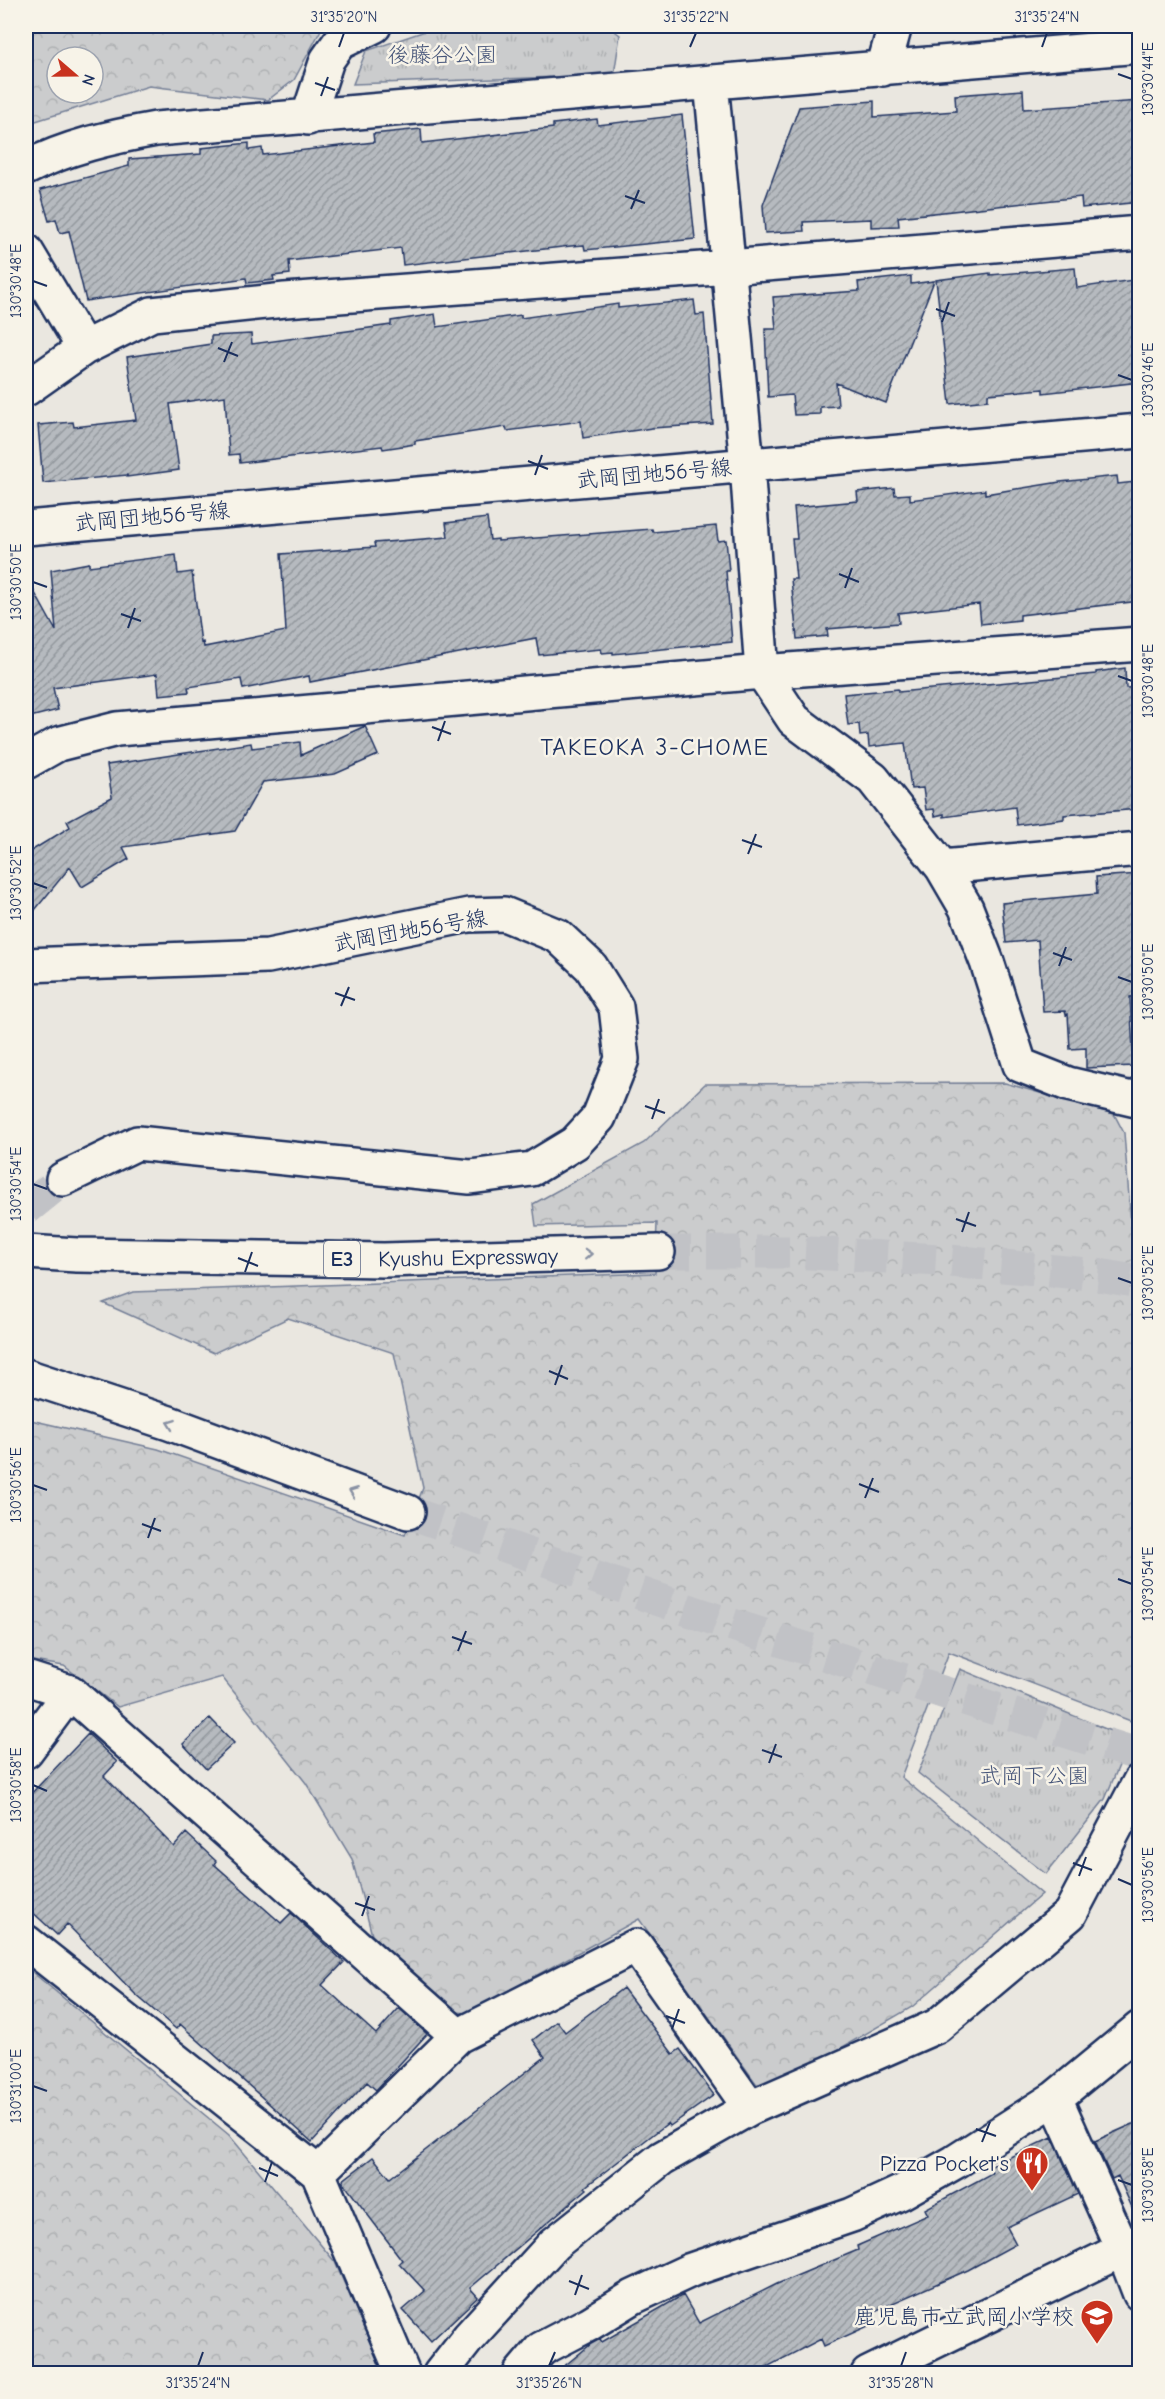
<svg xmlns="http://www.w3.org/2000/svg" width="1165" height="2399" font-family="'Comic Neue','Klee One',sans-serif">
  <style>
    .forest { fill: url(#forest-crowns); stroke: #737e96; stroke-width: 1.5; fill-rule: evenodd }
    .park { fill: url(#park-tufts); stroke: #737e96; stroke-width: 1.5 }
    .building { fill: url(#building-hatch); stroke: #1b2f5e; stroke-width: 1.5 }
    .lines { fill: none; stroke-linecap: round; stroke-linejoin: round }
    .minor-tunnel { stroke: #c1c2c6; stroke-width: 33; stroke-dasharray: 33 16; stroke-linecap: butt }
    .highway-tunnel { stroke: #c1c2c6; stroke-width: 33; stroke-dasharray: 33 16; stroke-linecap: butt }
    .minor-casing { stroke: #1b2f5e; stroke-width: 38 }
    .highway-casing { stroke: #1b2f5e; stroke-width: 38 }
    .minor { stroke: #f7f3e8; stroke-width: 33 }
    .highway { stroke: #f7f3e8; stroke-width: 33 }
    .oneway { stroke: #8991a3 }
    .ticks { fill: none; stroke: #1b2f5e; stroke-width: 2 }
    .labels { text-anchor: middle; stroke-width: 5; stroke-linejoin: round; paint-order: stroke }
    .shield { fill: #f7f3e8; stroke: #5d6a87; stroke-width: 1.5 }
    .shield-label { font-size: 21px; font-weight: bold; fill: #1b2f5e }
    .park-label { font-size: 22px; fill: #47567a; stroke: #f7f3e8 }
    .street-label { font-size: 22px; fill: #1b2f5e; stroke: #f7f3e8 }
    .poi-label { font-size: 22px; fill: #1b2f5e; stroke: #f7f3e8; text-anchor: end }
    .neighbourhood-label { font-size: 24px; letter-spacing: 1.5px; fill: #1b2f5e; stroke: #f7f3e8 }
    .neatline { fill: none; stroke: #1b2f5e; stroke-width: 2 }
    .ticks-label { font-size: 15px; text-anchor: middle; fill: #1b2f5e }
  </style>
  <defs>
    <pattern id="forest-crowns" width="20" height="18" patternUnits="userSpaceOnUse" patternTransform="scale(1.5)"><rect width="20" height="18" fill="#cbcccd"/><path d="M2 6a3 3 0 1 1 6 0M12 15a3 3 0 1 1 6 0" fill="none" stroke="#aeb0b2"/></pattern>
    <pattern id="park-tufts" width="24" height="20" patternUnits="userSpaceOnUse" patternTransform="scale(1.5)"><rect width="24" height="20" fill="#cbcccd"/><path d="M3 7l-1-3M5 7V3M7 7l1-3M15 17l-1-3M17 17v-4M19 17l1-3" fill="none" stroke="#aeb0b2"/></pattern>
    <pattern id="building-hatch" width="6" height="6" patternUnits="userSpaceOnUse" patternTransform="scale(1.5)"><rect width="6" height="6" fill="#b6babf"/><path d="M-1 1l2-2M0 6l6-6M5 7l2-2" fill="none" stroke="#93989e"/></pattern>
  </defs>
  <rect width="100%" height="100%" fill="#eae7e0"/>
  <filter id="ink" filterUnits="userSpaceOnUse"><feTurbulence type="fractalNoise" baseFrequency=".0167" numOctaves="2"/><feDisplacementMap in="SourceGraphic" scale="12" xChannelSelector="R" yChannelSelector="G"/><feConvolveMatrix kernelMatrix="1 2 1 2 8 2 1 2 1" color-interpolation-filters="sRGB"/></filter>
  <g filter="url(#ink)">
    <path class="forest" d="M 26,26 L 323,26 L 294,80 L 268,100 L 149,86 L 26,124 ZM 57,57 L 93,57 L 93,93 L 57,93 Z
      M 1005,1083 L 1114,1114 L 1124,1133 L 1140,1339 L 1140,1706 L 1136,1723 L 949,1652 L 901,1777 L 1042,1894 L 912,2007 L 763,2093 L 639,1919 L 468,2013 L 456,2012 L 372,1935 L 352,1859 L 306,1783 L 222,1677 L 118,1707 L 64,1666 L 26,1660 L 26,1419 L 158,1449 L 405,1535 L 423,1488 L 394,1353 L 288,1318 L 214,1353 L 103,1303 L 133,1292 L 655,1273 L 657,1223 L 536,1226 L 533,1204 L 644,1143 L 705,1084 Z
      M 26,1967 L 229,2135 L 335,2262 L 381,2367 L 380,2373 L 26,2373 Z"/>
    <path class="park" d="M 440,26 L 608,26 L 620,35 L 614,75 L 353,84 L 366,51 Z
      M 960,1669 L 1130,1739 L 1105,1799 L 1046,1874 L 918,1773 Z"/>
    <path class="building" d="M 1023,90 L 1024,109 L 1140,101 L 1140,202 L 1082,208 L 1081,197 L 898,217 L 899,226 L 871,227 L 871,219 L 803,222 L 804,231 L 765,233 L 763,205 L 799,107 L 874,101 L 874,117 L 956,111 L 955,95 Z
      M 682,115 L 695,239 L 585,250 L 584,245 L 571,246 L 403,265 L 401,248 L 289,261 L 290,274 L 273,276 L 274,280 L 247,283 L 246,278 L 86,301 L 69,231 L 60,233 L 56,219 L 49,221 L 40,190 L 129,166 L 129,159 L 201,154 L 201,148 L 249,143 L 249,150 L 262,148 L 263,155 L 374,142 L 373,134 L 421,129 L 422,143 L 553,128 L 553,124 L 597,119 L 598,125 Z
      M 1075,268 L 1077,288 L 1140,279 L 1140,382 L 1043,393 L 1043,389 L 988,394 L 988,400 L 950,404 L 936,280 L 990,273 L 990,275 Z
      M 911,276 L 911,284 L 934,281 L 886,403 L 836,383 L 838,406 L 820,407 L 820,414 L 794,415 L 792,395 L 768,397 L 765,329 L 776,329 L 773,297 L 859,291 L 858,282 Z
      M 694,300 L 696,315 L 704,314 L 713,424 L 652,428 L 583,438 L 581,421 L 507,431 L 506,427 L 415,441 L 415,444 L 383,449 L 382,446 L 240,463 L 239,454 L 229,455 L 225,396 L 170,404 L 179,470 L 127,477 L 127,475 L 43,483 L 38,425 L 73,422 L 74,427 L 136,420 L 127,357 L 211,344 L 211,336 L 251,334 L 252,344 L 391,325 L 391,321 L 435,314 L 437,327 L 521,315 L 521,318 L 618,304 L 618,308 Z
      M 1117,476 L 1118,484 L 1135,482 L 1140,527 L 1140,601 L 1020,615 L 1020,620 L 981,624 L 979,604 L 898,613 L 899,623 L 827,629 L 828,636 L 797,639 L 791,579 L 796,579 L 792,539 L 797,539 L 794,507 L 858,501 L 857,492 L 894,488 L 895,495 L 910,494 L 910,500 L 985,490 L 985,494 L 1060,482 Z
      M 487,518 L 490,540 L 498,539 L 498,541 L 652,529 L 653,532 L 716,526 L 718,541 L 726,540 L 729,571 L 726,571 L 732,642 L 613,654 L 613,652 L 602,653 L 601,649 L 539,655 L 536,638 L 310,682 L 309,676 L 243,689 L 241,679 L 188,687 L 189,692 L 159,695 L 157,674 L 53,688 L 58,710 L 26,718 L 26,577 L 56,631 L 51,570 L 89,563 L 89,566 L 176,555 L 178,574 L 192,572 L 201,643 L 203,642 L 204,647 L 286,631 L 281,554 L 375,547 L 374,543 L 448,537 L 446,523 Z
      M 1125,668 L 1126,688 L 1140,687 L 1140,809 L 1064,815 L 1064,819 L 1017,825 L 1015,807 L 944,817 L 944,814 L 935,816 L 934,809 L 926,810 L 923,788 L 911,789 L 905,743 L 869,747 L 868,735 L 860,736 L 859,724 L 848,725 L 844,694 L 898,689 L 898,692 L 1096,674 L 1096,672 Z
      M 365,726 L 378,755 L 335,774 L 263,782 L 235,831 L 123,847 L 129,859 L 82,887 L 70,867 L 26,921 L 26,854 L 70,827 L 67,821 L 112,797 L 107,765 L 251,743 L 252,748 L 300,742 L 301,755 Z
      M 1140,874 L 1140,996 L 1130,997 L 1134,1066 L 1086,1068 L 1086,1048 L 1070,1049 L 1068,1014 L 1066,1015 L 1065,1011 L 1043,1012 L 1038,940 L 1006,943 L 1002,903 L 1097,894 L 1096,877 Z
      M 210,1718 L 234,1743 L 206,1769 L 183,1744 Z
      M 88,1734 L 117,1762 L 104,1776 L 174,1847 L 186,1833 L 216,1861 L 214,1864 L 281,1923 L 291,1913 L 344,1962 L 322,1985 L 376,2034 L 399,2008 L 427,2034 L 376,2090 L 367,2082 L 312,2142 L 180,2024 L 176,2029 L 136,1995 L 67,1924 L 57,1935 L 26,1906 L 26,1799 Z
      M 623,1988 L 673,2054 L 680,2049 L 714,2095 L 670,2126 L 668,2123 L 585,2187 L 587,2189 L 470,2288 L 478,2297 L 431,2341 L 403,2310 L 425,2291 L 399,2263 L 402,2260 L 342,2181 L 373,2157 L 390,2178 L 545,2057 L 533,2040 L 557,2021 L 565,2032 Z
      M 1140,2121 L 1140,2223 L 1139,2223 L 1118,2176 L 1112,2179 L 1095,2141 Z
      M 1052,2137 L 1078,2194 L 1007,2227 L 1016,2244 L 968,2270 L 870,2313 L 875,2323 L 824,2346 L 821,2339 L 755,2373 L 556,2373 L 591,2344 L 600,2339 L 602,2342 L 683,2295 L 699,2323 L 777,2284 L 858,2250 L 857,2246 L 928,2215 L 925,2209 L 992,2173 L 989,2167 Z"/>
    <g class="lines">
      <path class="minor-tunnel" d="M 26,1209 L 63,1179"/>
      <path class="highway-tunnel" d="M 658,1252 L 792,1252 L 940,1260 L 1099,1275 L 1140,1282
        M 408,1512 L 720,1621 L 1140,1755"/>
      <g class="minor-casing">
        <path id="minor" d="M 883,69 L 895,26
          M 711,82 L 747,465 L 762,672 L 794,720 L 873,779 L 942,867 L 966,908 L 987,962 L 1020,1065 L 1068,1084 L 1136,1100 L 1140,1095
          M 308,118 L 327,60 L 339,43 L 374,26
          M 26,168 C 67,147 111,137 156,129 L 1140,46
          M 26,251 L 84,348
          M 26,389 L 84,348 L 152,314 L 285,300 L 729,267 L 1140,233
          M 26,528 L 1140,431
          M 26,762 L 58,744 L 117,729 L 762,672 L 1140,644
          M 942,867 L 1140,849
          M 26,965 L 268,956 L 469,915 L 504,914 L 558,936 L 591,967 L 616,1007 L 622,1059 L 599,1117 L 575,1143 L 532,1169 L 470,1177 L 137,1143 L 63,1179
          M 26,1678 L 70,1692 L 458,2036
          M 26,1751 L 70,1692
          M 26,1942 L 318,2173 L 403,2374
          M 1055,2098 L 1123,2250 L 1140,2294
          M 750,2108 L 937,2026 L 1070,1914 L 1140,1781
          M 318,2173 L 458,2036 L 636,1946 L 750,2108 L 662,2158 L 554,2244 L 469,2337 L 440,2374
          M 520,2374 L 541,2349 L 589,2324 L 633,2297 L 691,2270 L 852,2215 L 902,2192 L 955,2162 L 1055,2098 L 1140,2028
          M 868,2374 L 1140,2241"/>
      </g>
      <g class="highway-casing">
        <path id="highway" d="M 26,1252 L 77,1255 L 384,1260 L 658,1252
          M 26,1376 L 169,1423 L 408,1512"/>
      </g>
      <use href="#minor" class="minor"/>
      <use href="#highway" class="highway"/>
    </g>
    <defs><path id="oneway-chevron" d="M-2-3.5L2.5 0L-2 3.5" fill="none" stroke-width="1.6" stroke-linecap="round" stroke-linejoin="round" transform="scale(1.5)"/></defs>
    <g class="oneway">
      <use href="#oneway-chevron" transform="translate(588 1254) rotate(-2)"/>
      <use href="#oneway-chevron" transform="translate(171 1424) rotate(-160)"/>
      <use href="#oneway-chevron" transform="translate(353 1492) rotate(-159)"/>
    </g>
  </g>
  <path class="ticks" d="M 339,47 L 344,33M 690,47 L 696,33M 1042,47 L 1047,33M 1118,74 L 1132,79M 315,83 L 335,90M 321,96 L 328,77M 625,196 L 645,203M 631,209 L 639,190M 33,281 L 47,286M 936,309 L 955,316M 942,322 L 949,302M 218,348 L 238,356M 224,362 L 232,342M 1118,375 L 1132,380M 528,461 L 548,469M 535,475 L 542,455M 839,574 L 859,582M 33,582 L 47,587M 845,588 L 852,568M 121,614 L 141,621M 128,628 L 135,608M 1118,676 L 1132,681M 432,727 L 451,734M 438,741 L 445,721M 742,840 L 762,847M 748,854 L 756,834M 33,883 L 47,888M 1053,953 L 1072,960M 1059,966 L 1066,947M 1118,977 L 1132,982M 335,993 L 355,1000M 341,1006 L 349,987M 645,1106 L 665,1113M 652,1119 L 659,1099M 33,1184 L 47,1189M 956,1219 L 976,1226M 962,1232 L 969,1212M 238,1258 L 258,1266M 245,1272 L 252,1252M 1118,1278 L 1132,1283M 549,1371 L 568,1379M 555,1385 L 562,1365M 859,1484 L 879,1492M 33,1485 L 47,1490M 865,1498 L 873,1478M 142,1524 L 161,1531M 148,1538 L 155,1518M 1118,1579 L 1132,1584M 452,1637 L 472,1644M 458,1651 L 466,1631M 762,1750 L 782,1757M 769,1763 L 776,1744M 33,1785 L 47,1791M 1073,1863 L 1092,1870M 1079,1876 L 1086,1857M 1118,1879 L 1132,1885M 355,1903 L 375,1910M 362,1916 L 369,1896M 666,2016 L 685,2023M 672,2029 L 679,2009M 33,2086 L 47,2091M 976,2129 L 996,2136M 982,2142 L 990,2122M 259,2168 L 278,2176M 1118,2180 L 1132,2185M 265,2182 L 272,2162M 569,2281 L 589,2289M 575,2295 L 582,2275M 198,2366 L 203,2352M 549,2366 L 555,2352M 901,2366 L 906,2352"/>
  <defs>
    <g id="restaurant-pin" transform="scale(1.725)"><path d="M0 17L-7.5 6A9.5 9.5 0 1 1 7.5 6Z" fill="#c8321e" stroke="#f7f3e8"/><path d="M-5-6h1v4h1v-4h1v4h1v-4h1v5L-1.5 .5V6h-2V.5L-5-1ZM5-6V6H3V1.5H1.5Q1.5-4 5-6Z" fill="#fff"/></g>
    <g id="school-pin" transform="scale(1.725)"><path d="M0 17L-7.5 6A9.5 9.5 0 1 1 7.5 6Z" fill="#c8321e" stroke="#f7f3e8"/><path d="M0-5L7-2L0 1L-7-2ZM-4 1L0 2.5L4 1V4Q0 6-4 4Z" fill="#fff"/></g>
  </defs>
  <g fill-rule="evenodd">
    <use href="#restaurant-pin" x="1032" y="2163"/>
    <use href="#school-pin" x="1097" y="2316"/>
  </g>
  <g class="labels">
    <rect class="shield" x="324" y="1241" width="36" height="36" rx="4.5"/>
    <g class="shield-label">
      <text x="342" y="1266">E3</text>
    </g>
    <g class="park-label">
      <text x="442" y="62">後藤谷公園</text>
      <text x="1034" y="1783">武岡下公園</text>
    </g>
    <g class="street-label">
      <text transform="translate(654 473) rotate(-5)" y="8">武岡団地56号線</text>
      <text transform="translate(152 516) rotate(-5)" y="8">武岡団地56号線</text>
      <text transform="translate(410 930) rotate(-10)" y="8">武岡団地56号線</text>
      <text transform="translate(468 1257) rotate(-1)" y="8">Kyushu Expressway</text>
    </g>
    <g class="poi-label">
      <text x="1009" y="2171">Pizza Pocket's</text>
      <text x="1074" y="2324">鹿児島市立武岡小学校</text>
    </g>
    <g class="neighbourhood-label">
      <text x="655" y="755">TAKEOKA 3-CHOME</text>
    </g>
  </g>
  <rect width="1165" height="2399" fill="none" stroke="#f7f3e8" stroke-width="66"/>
  <g transform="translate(75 75) rotate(110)"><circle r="28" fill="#f7f3e8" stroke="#9fa5b1" stroke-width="1.5"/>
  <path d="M0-4.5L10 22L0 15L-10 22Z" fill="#c8321e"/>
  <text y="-9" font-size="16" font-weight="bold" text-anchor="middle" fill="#1b2f5e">N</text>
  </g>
  <rect x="33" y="33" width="1099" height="2333" class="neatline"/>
  <g class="ticks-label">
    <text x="344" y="22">31°35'20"N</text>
    <text x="696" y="22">31°35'22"N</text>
    <text x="1047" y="22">31°35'24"N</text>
    <text transform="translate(1148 79) rotate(-90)" y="5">130°30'44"E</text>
    <text transform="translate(16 281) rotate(-90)" y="5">130°30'48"E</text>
    <text transform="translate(1148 380) rotate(-90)" y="5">130°30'46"E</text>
    <text transform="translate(16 582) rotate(-90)" y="5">130°30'50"E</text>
    <text transform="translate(1148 681) rotate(-90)" y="5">130°30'48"E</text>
    <text transform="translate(16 883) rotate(-90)" y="5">130°30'52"E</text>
    <text transform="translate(1148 982) rotate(-90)" y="5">130°30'50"E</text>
    <text transform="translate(16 1184) rotate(-90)" y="5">130°30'54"E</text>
    <text transform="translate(1148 1283) rotate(-90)" y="5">130°30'52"E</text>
    <text transform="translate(16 1485) rotate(-90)" y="5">130°30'56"E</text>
    <text transform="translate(1148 1584) rotate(-90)" y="5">130°30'54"E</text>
    <text transform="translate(16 1785) rotate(-90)" y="5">130°30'58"E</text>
    <text transform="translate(1148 1885) rotate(-90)" y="5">130°30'56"E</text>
    <text transform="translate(16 2086) rotate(-90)" y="5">130°31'00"E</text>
    <text transform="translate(1148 2185) rotate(-90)" y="5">130°30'58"E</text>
    <text x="198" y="2388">31°35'24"N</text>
    <text x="549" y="2388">31°35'26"N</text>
    <text x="901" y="2388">31°35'28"N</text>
  </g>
</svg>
